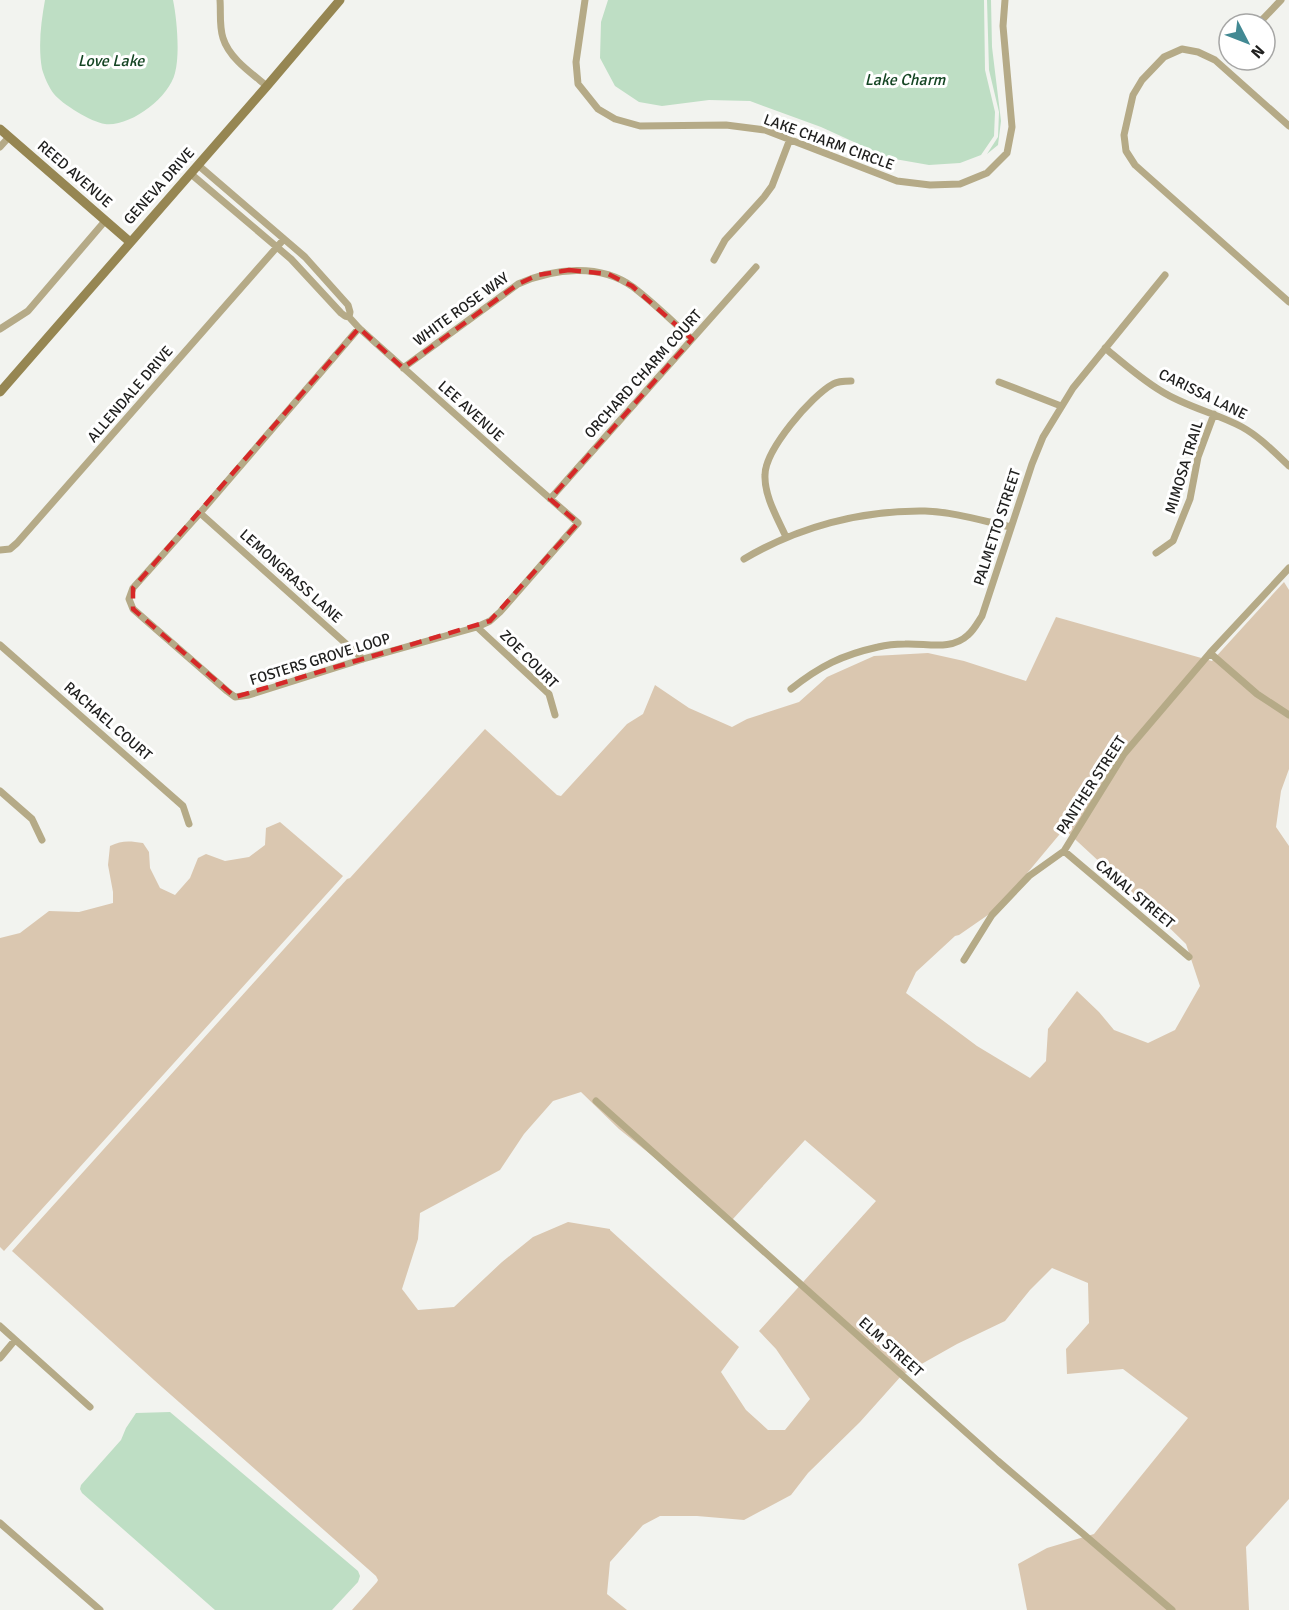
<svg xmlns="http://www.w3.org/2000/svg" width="1289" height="1610" font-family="Signika,sans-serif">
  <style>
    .green { fill: #dac7b0; fill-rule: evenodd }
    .water { fill: #bedec4 }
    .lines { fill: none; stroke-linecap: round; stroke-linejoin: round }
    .street { stroke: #b5aa87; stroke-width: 7 }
    .secondary { stroke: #968652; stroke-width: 9 }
    .marked { fill: none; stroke: #d62828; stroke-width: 4.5; stroke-dasharray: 12 8; stroke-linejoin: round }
    .labels { text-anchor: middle; stroke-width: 6; stroke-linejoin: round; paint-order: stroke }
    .street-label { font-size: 15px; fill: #20201f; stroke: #fff }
    .water-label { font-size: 16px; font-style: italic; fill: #144523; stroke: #fff }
  </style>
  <rect width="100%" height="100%" fill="#f2f3ef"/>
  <path class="green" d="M 1284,582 L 1289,590 L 1289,769 L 1281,791 L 1276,827 L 1289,846 L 1289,1499 L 1246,1547 L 1249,1610 L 1027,1610 L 1018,1564 L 1047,1548 L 1094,1534 L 1188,1418 L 1123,1369 L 1067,1374 L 1066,1349 L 1089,1323 L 1088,1283 L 1052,1268 L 1030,1290 L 1005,1321 L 957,1344 L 902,1375 L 860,1422 L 808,1473 L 791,1495 L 744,1520 L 697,1516 L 660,1516 L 643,1525 L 610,1562 L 607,1594 L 627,1610 L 352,1610 L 377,1582 L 378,1580 L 376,1576 L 154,1380 L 12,1251 L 347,879 L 350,878 L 485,729 L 557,795 L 561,796 L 627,724 L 643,714 L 655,685 L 689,708 L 732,727 L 747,719 L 799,702 L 827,677 L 874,656 L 928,653 L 964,661 L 1026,681 L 1056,617 L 1212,661 ZM 1064,829 L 1146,905 L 1186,944 L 1200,986 L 1175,1030 L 1148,1043 L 1114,1030 L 1099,1012 L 1077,991 L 1048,1029 L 1046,1061 L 1030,1078 L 977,1046 L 906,993 L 916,972 L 955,936 L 959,935 L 998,908 ZM 581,1092 L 619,1129 L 732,1220 L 805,1140 L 876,1201 L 759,1331 L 776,1349 L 810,1399 L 785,1430 L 768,1430 L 746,1410 L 721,1372 L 739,1347 L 610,1230 L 610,1229 L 568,1222 L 533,1237 L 502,1262 L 454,1307 L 418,1310 L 402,1289 L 418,1239 L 420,1213 L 500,1170 L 524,1134 L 553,1101 Z
    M 280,822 L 343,876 L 4,1251 L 0,1247 L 0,938 L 20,933 L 49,911 L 79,912 L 113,903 L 113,892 L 108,865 L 110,846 C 122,840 130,841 143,843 L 149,852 L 150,868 L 160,888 L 175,895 L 190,878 L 198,858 L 206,854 L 225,861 L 249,857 L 265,845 L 266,828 Z"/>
  <path class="water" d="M 45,0 L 173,0 C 177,19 180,55 175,73 C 169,98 130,127 105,124 C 91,122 62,104 54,94 C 49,88 44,76 42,69 C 38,46 41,22 45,0 Z
    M 608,0 L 984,0 L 985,70 L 995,112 L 994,136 L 981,155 L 960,163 L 929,165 L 889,158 L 821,127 L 750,101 L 709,100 L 662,106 L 639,102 L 615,86 L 600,58 L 601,22 Z
    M 987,0 L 991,0 L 992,47 L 1001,121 L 998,145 L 987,154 L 998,137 L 999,112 L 989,70 Z
    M 170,1412 L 358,1571 L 360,1576 L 358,1582 L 332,1610 L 215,1610 L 82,1493 L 80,1489 L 81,1485 L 121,1440 L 126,1428 L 136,1413 Z"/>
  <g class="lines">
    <path class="street" d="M 220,0 C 221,12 219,26 223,38 C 229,58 251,73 267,86
      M 585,0 L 576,62 L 578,84 L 598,109 L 615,119 L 640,126 L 726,125 L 765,130 L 897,181 L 930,185 L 960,184 L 987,173 L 1007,153 L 1012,127 L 1003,26 L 1005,0
      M 1262,20 L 1281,0
      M 1289,126 L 1215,60 L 1198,52 L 1182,49 L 1164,57 L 1142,80 L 1133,95 L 1124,135 L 1126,151 L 1135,165 L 1289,302
      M 0,147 L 9,137
      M 198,165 L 305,257 L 348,305 L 350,312 L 349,317
      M 191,174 L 291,259 L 341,313 L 345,316 L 349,317 L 359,328 L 514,467 L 578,523 L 500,612 L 490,621 L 477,627 L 363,659 L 249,695 L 235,697 L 227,691 L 133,609 L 129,599 L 133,588 L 200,513 L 359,328
      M 714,260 L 725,240 L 764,197 L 772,186 L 790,139
      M 0,329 L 28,311 L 105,221
      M 1105,348 C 1123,363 1141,379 1161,391 C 1186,407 1216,413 1242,427 C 1260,437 1274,452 1289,466
      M 403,368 L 518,284 C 554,268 600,263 633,287 C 654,303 673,322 692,339
      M 999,382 L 1061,406
      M 550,499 L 756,267
      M 200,513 L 363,659
      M 786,537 C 778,519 764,496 765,475 C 765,450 811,396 833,384 C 838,381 845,381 851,381
      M 0,550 L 10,549 L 17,543 L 284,239
      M 1156,553 L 1173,541 L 1190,499 L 1198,457 L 1214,414
      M 744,559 C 798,527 861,510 925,511 C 954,512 983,521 1011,527
      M 477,627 L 549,694 L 555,715
      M 0,645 L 183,806 L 189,824
      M 1210,653 L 1257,694 L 1289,715
      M 791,689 C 820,666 842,655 878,647 C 886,645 897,644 905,644 C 927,643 951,651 968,635 C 974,630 978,622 982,616 L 1032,464 L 1043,437 L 1073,388 L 1165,275
      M 0,791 L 32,819 L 42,840
      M 1064,851 L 1189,957
      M 964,960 L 992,915 L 1029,876 L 1064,851 L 1124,754 L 1210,653 L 1289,568
      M 596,1101 L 998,1461 L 1172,1610
      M 0,1326 L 90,1407
      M 0,1358 L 15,1340
      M 0,1523 L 100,1610"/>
    <path class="secondary" d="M 0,129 L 130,242
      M 0,392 L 267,86 L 340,0"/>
  </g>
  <path class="marked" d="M 569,270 L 608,274 L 632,286 L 692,339 L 550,499 L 578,523 L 490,621 L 235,697 L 133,609 L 133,588 L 359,328 L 403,368 L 518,284 L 538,275 Z"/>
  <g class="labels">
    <g class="street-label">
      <text transform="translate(829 142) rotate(20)" y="5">LAKE CHARM CIRCLE</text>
      <text transform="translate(75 174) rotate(41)" y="5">REED AVENUE</text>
      <text transform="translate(159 186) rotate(-48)" y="5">GENEVA DRIVE</text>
      <text transform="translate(461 309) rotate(-36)" y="5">WHITE ROSE WAY</text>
      <text transform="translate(643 374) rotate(-48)" y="5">ORCHARD CHARM COURT</text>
      <text transform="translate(130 394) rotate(-49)" y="5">ALLENDALE DRIVE</text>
      <text transform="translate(1203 394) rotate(26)" y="5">CARISSA LANE</text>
      <text transform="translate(471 411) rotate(42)" y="5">LEE AVENUE</text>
      <text transform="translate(1184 467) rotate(-73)" y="5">MIMOSA TRAIL</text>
      <text transform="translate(997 527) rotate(-72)" y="5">PALMETTO STREET</text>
      <text transform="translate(291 576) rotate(42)" y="5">LEMONGRASS LANE</text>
      <text transform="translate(320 659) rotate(-17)" y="5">FOSTERS GROVE LOOP</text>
      <text transform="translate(529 659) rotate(45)" y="5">ZOE COURT</text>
      <text transform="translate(108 721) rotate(41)" y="5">RACHAEL COURT</text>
      <text transform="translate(1091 785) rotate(-57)" y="5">PANTHER STREET</text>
      <text transform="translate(1135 894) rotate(40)" y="5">CANAL STREET</text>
      <text transform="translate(891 1347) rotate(42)" y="5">ELM STREET</text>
    </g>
    <g class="water-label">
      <text x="111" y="66">Love Lake</text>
      <text x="905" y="85">Lake Charm</text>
    </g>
  </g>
  <g transform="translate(1247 42) rotate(132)"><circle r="28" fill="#ffffff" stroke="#a6a6a5" stroke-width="1.5"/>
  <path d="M0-4.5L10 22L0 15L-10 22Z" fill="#428993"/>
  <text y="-9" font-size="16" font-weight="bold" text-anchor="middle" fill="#20201f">N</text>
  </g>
</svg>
